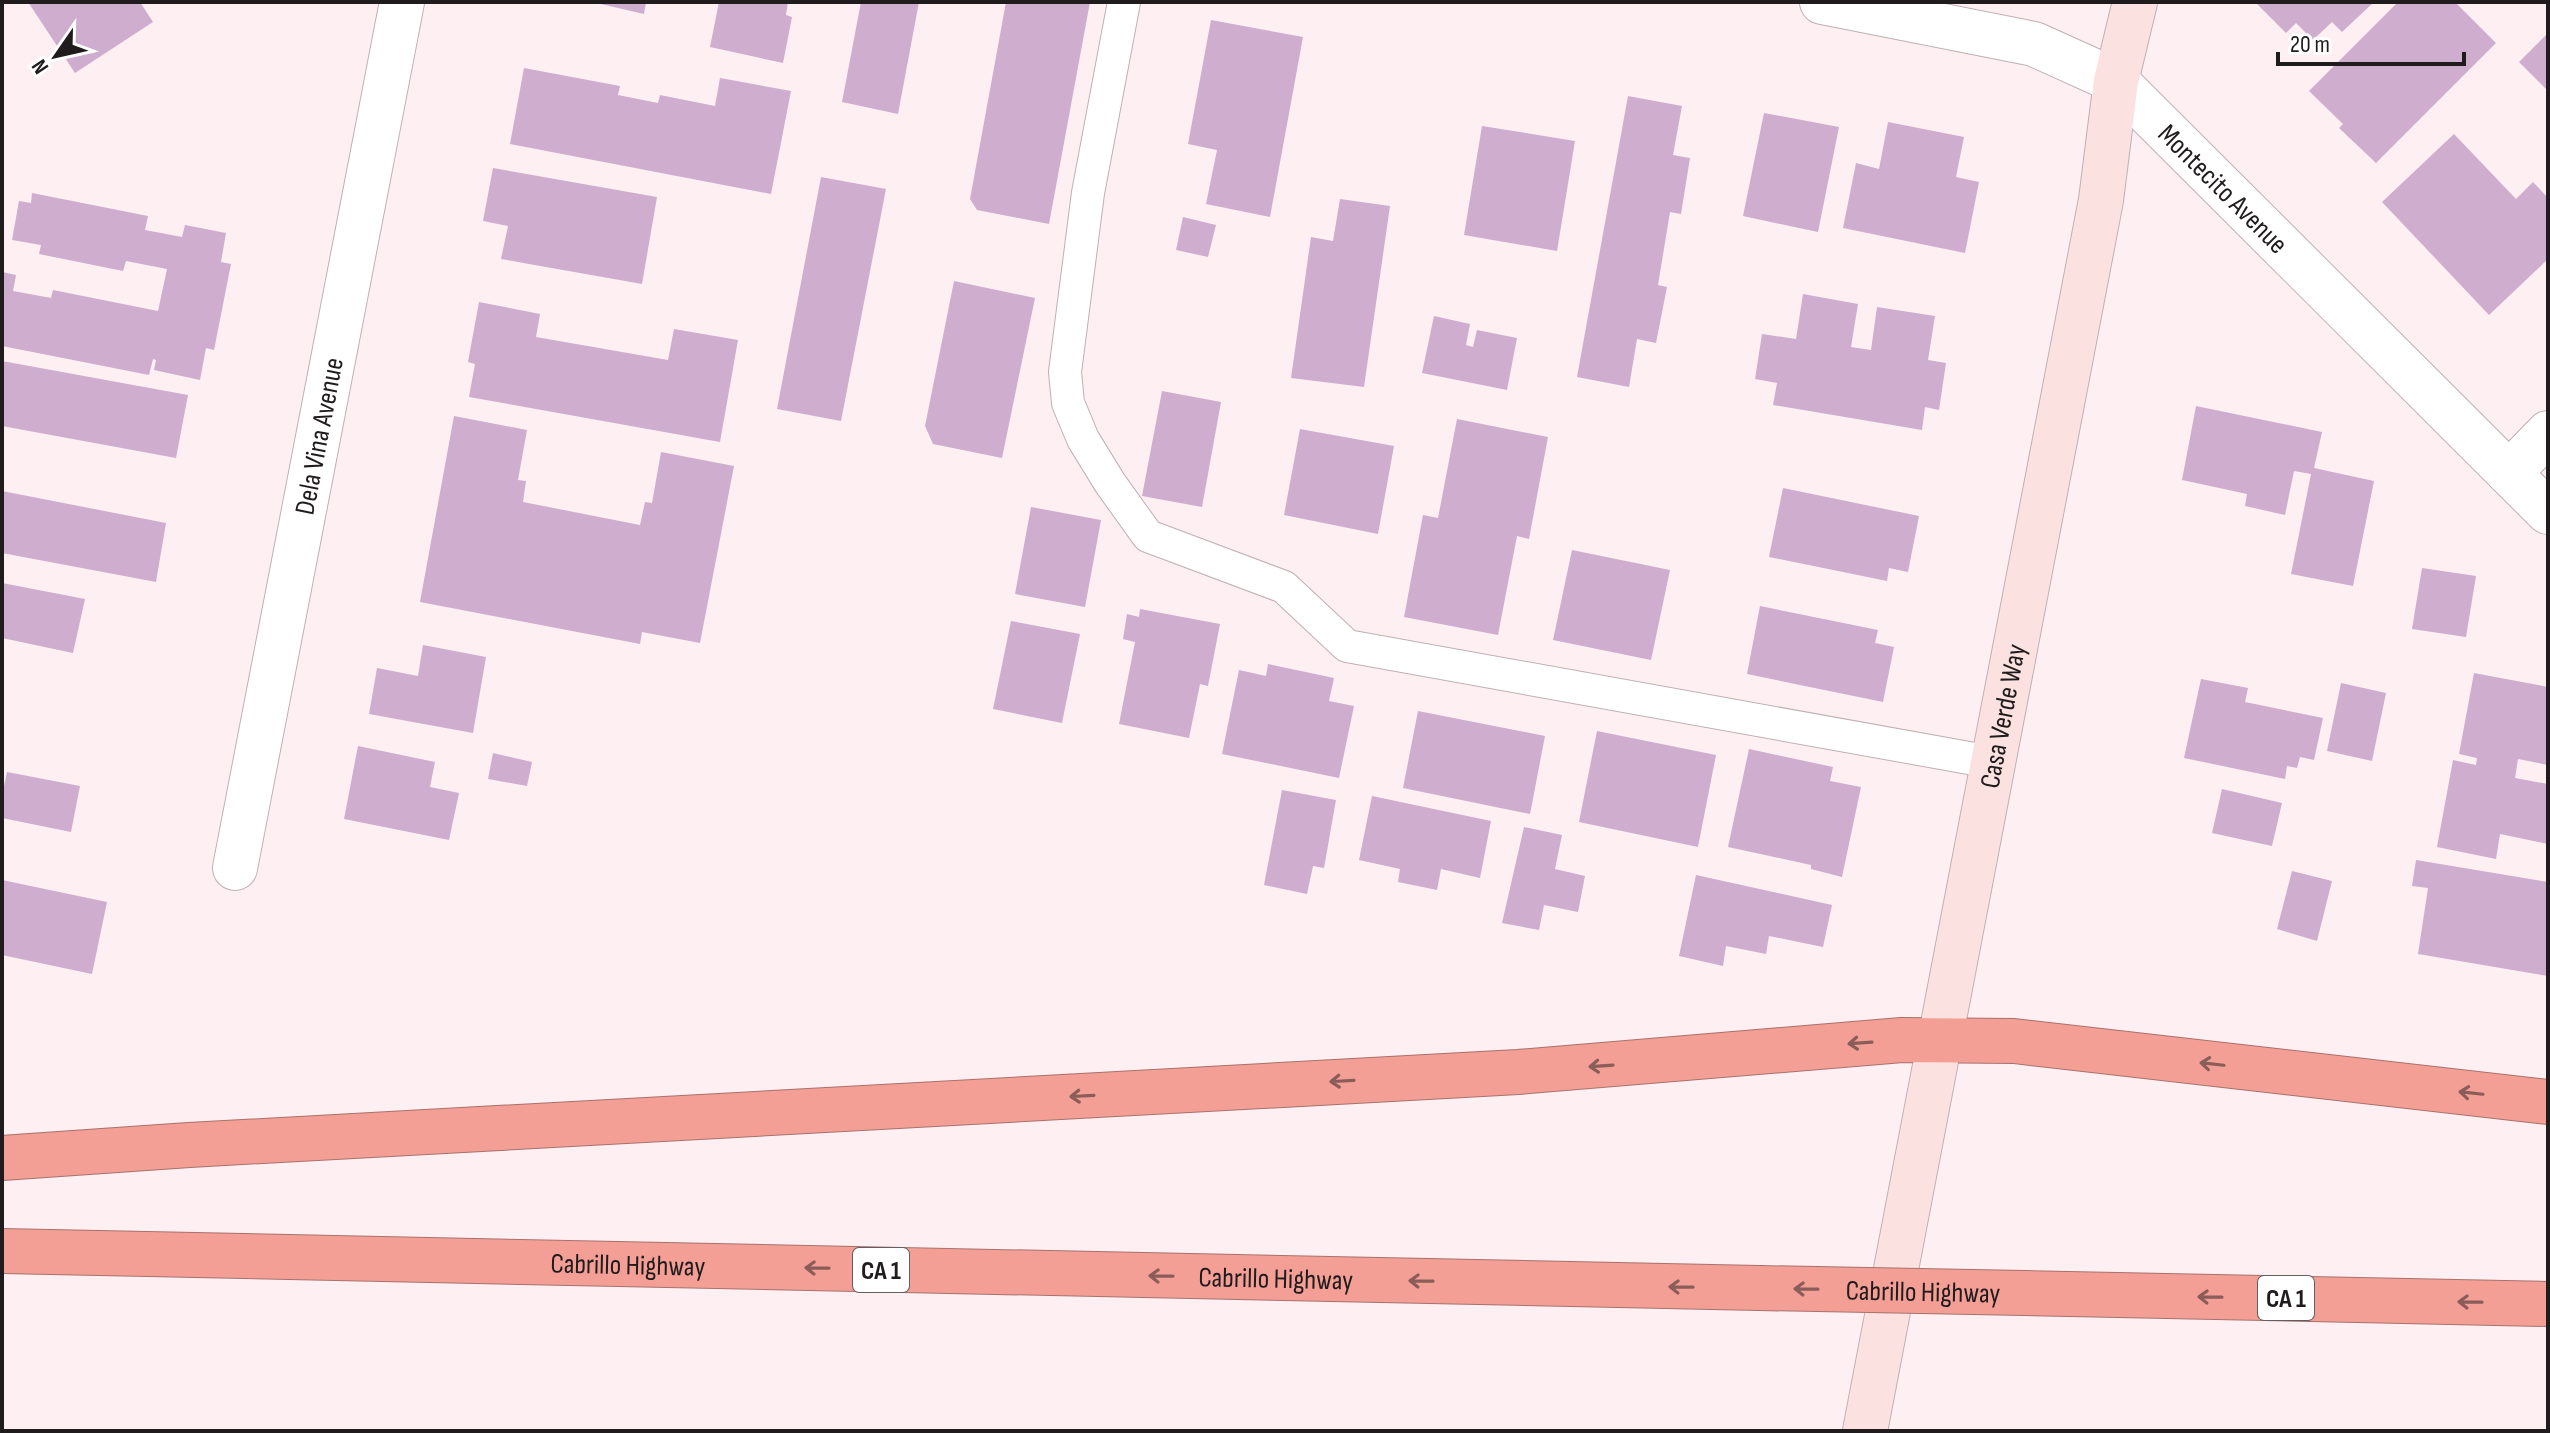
<svg xmlns="http://www.w3.org/2000/svg" width="2550" height="1433" font-family="'Sofia Sans Condensed',sans-serif">
  <style>
    .building { fill: #cfadce }
    .lines { fill: none; stroke-linecap: round; stroke-linejoin: round }
    .lane-casing { stroke: #bfb0b4; stroke-width: 34 }
    .street-casing { stroke: #bfb0b4; stroke-width: 46 }
    .secondary-casing { stroke: #bfb0b4; stroke-width: 46 }
    .highway-casing { stroke: #a9716b; stroke-width: 46 }
    .lane { stroke: #fff; stroke-width: 32 }
    .street { stroke: #fff; stroke-width: 44 }
    .secondary { stroke: #fbe2e0; stroke-width: 44 }
    .highway { stroke: #f39f96; stroke-width: 44 }
    .highway-bridge-casing { stroke: #a9716b; stroke-width: 46; stroke-linecap: butt }
    .highway-bridge { stroke: #f39f96; stroke-width: 44 }
    .oneway { stroke: #8a5d59 }
    .labels { text-anchor: middle; stroke-width: 7; stroke-linejoin: round; paint-order: stroke }
    .shield { fill: #fff; stroke: #635f60; stroke-width: 2 }
    .shield-label { font-size: 26px; font-weight: bold; fill: #201b1c }
    .street-label { font-size: 28px; fill: #201b1c; stroke: #fff }
  </style>
  <rect width="100%" height="100%" fill="#feeff3"/>
  <path class="building" d="M 28,2 L 140,2 L 153,22 L 75,73 Z
    M 592,2 L 646,2 L 644,14 Z
    M 719,2 L 788,2 L 786,15 L 792,17 L 783,63 L 710,47 Z
    M 861,2 L 919,2 L 898,114 L 842,102 Z
    M 1006,2 L 1090,2 L 1049,224 L 977,210 L 970,199 Z
    M 2255,2 L 2374,2 L 2342,32 L 2332,22 L 2313,40 L 2296,23 L 2286,33 Z
    M 2398,2 L 2455,2 L 2496,43 L 2376,163 L 2339,128 L 2343,124 L 2309,91 Z
    M 1211,20 L 1303,37 L 1270,217 L 1206,204 L 1217,150 L 1188,144 Z
    M 2548,33 L 2548,91 L 2519,62 Z
    M 524,68 L 620,86 L 618,95 L 658,103 L 660,95 L 715,106 L 720,78 L 791,91 L 771,194 L 510,144 Z
    M 1628,96 L 1682,106 L 1673,155 L 1690,158 L 1681,214 L 1670,212 L 1658,285 L 1667,287 L 1656,343 L 1637,339 L 1629,387 L 1577,377 Z
    M 1764,113 L 1839,127 L 1818,232 L 1743,216 Z
    M 1888,122 L 1964,137 L 1956,177 L 1979,182 L 1965,253 L 1843,228 L 1856,163 L 1879,169 Z
    M 1482,126 L 1575,141 L 1557,251 L 1464,235 Z
    M 2454,134 L 2516,199 L 2533,182 L 2548,198 L 2548,259 L 2489,315 L 2382,202 Z
    M 493,168 L 657,197 L 642,284 L 501,259 L 508,226 L 483,221 Z
    M 821,177 L 886,189 L 841,421 L 777,409 Z
    M 32,193 L 148,216 L 145,230 L 182,237 L 185,225 L 226,233 L 221,262 L 231,264 L 214,350 L 206,348 L 200,380 L 154,370 L 156,360 L 153,359 L 149,375 L 2,346 L 2,272 L 16,275 L 13,291 L 51,298 L 53,290 L 158,311 L 167,269 L 126,261 L 123,271 L 39,254 L 41,245 L 12,240 L 19,201 L 31,203 Z
    M 1340,199 L 1390,206 L 1364,387 L 1291,378 L 1311,237 L 1333,241 Z
    M 1183,217 L 1216,225 L 1208,257 L 1176,250 Z
    M 954,281 L 1035,298 L 1002,458 L 933,444 L 925,426 Z
    M 1803,294 L 1858,304 L 1851,347 L 1871,350 L 1877,307 L 1935,316 L 1928,360 L 1946,363 L 1939,410 L 1925,407 L 1922,430 L 1773,405 L 1777,383 L 1755,379 L 1762,334 L 1796,339 Z
    M 479,302 L 540,314 L 536,337 L 668,360 L 674,329 L 738,340 L 720,442 L 469,397 L 475,364 L 468,362 Z
    M 1434,316 L 1470,324 L 1466,345 L 1473,347 L 1477,330 L 1517,338 L 1507,390 L 1422,373 Z
    M 2,361 L 188,395 L 176,458 L 2,426 Z
    M 1162,391 L 1221,402 L 1202,507 L 1142,496 Z
    M 2196,406 L 2322,432 L 2314,468 L 2374,481 L 2353,586 L 2291,574 L 2311,474 L 2294,471 L 2285,515 L 2245,506 L 2247,494 L 2182,480 Z
    M 454,416 L 527,430 L 518,480 L 526,481 L 523,502 L 640,525 L 645,502 L 652,503 L 661,452 L 734,466 L 700,643 L 642,632 L 640,644 L 420,602 Z
    M 1457,419 L 1548,437 L 1529,539 L 1517,536 L 1498,635 L 1404,617 L 1423,515 L 1438,518 Z
    M 1300,429 L 1394,446 L 1378,534 L 1284,515 Z
    M 1783,488 L 1919,516 L 1908,572 L 1889,568 L 1887,581 L 1769,557 Z
    M 2,491 L 166,523 L 156,582 L 2,553 Z
    M 1031,507 L 1101,520 L 1085,607 L 1015,594 Z
    M 1572,550 L 1670,570 L 1651,660 L 1553,640 Z
    M 2422,568 L 2476,576 L 2466,637 L 2412,629 Z
    M 2,583 L 85,599 L 73,653 L 2,638 Z
    M 1760,606 L 1878,630 L 1875,643 L 1894,647 L 1883,702 L 1747,674 Z
    M 1140,609 L 1220,624 L 1208,686 L 1200,684 L 1189,738 L 1119,724 L 1135,642 L 1123,639 L 1127,614 L 1139,617 Z
    M 1011,621 L 1080,634 L 1062,723 L 993,709 Z
    M 423,645 L 486,657 L 473,733 L 369,714 L 377,668 L 418,676 Z
    M 1268,664 L 1334,678 L 1329,701 L 1354,706 L 1339,778 L 1222,754 L 1239,670 L 1266,676 Z
    M 2474,673 L 2548,687 L 2548,765 L 2518,759 L 2515,778 L 2548,784 L 2548,844 L 2500,834 L 2496,859 L 2437,847 L 2453,760 L 2476,765 L 2477,758 L 2459,754 Z
    M 2201,679 L 2248,688 L 2245,702 L 2323,718 L 2314,760 L 2300,757 L 2297,768 L 2287,766 L 2285,779 L 2184,758 Z
    M 2341,683 L 2386,693 L 2372,761 L 2327,751 Z
    M 1418,711 L 1545,736 L 1530,814 L 1403,788 Z
    M 1597,731 L 1716,755 L 1698,847 L 1579,822 Z
    M 358,746 L 435,762 L 430,787 L 459,793 L 449,840 L 344,819 Z
    M 1749,749 L 1833,767 L 1830,781 L 1861,787 L 1842,877 L 1811,869 L 1811,865 L 1728,847 Z
    M 493,753 L 532,762 L 527,786 L 488,779 Z
    M 7,772 L 80,786 L 71,832 L 2,818 L 2,796 Z
    M 2222,789 L 2282,803 L 2272,846 L 2212,833 Z
    M 1282,790 L 1336,800 L 1324,868 L 1313,866 L 1307,894 L 1264,885 Z
    M 1372,796 L 1491,821 L 1480,878 L 1441,869 L 1437,890 L 1398,882 L 1400,869 L 1359,860 Z
    M 1524,827 L 1562,835 L 1555,869 L 1585,876 L 1578,912 L 1544,905 L 1539,930 L 1502,923 Z
    M 2416,860 L 2548,882 L 2548,976 L 2418,954 L 2428,888 L 2412,886 Z
    M 2292,871 L 2332,881 L 2317,941 L 2277,929 Z
    M 1696,875 L 1832,905 L 1823,947 L 1769,936 L 1766,954 L 1726,946 L 1723,966 L 1679,956 Z
    M 2,880 L 107,902 L 92,974 L 2,955 Z"/>
  <g class="lines">
    <g class="lane-casing">
      <path id="lane" d="M 1124,2 L 1088,193 L 1065,372 L 1068,403 L 1083,439 L 1110,483 L 1148,536 L 1284,587 L 1347,646 L 1991,762"/>
    </g>
    <g class="street-casing">
      <g id="street">
        <path id="s1" d="M 1822,2 L 2034,44 L 2116,81 L 2548,512"/>
        <path d="M 2509,473 L 2548,433"/>
        <path id="s2" d="M 235,868 L 402,2"/>
      </g>
    </g>
    <g class="secondary-casing">
      <g id="secondary">
        <path id="s3" d="M 1865,1431 L 2101,200 L 2116,81 L 2135,2"/>
      </g>
    </g>
    <g class="highway-casing">
      <g id="highway">
        <path d="M 2,1158 L 189,1145 L 1518,1072 L 1902,1040 L 2014,1041 L 2548,1102"/>
        <path id="s4" d="M 2,1251 L 1759,1288"/>
        <path d="M 2024,1293 L 2548,1304"/>
      </g>
    </g>
    <use href="#lane" class="lane"/>
    <use href="#street" class="street"/>
    <use href="#secondary" class="secondary"/>
    <use href="#highway" class="highway"/>
    <g class="highway-bridge-casing">
      <g id="highway-bridge">
        <path id="s5" d="M 1759,1288 L 2024,1293"/>
      </g>
    </g>
    <use href="#highway-bridge" class="highway-bridge"/>
  </g>
  <defs><path id="oneway-shaft" d="M-6 0H5M1.5-3L5.5 0L1.5 3" fill="none" stroke-width="1.6" stroke-linecap="round" stroke-linejoin="round" transform="scale(2)"/></defs>
  <g class="oneway">
    <use href="#oneway-shaft" transform="translate(1860 1043) rotate(176)"/>
    <use href="#oneway-shaft" transform="translate(2212 1064) rotate(-174)"/>
    <use href="#oneway-shaft" transform="translate(1601 1066) rotate(176)"/>
    <use href="#oneway-shaft" transform="translate(1342 1081) rotate(177)"/>
    <use href="#oneway-shaft" transform="translate(2471 1093) rotate(-174)"/>
    <use href="#oneway-shaft" transform="translate(1082 1096) rotate(177)"/>
    <use href="#oneway-shaft" transform="translate(817 1268) rotate(-179)"/>
    <use href="#oneway-shaft" transform="translate(1161 1276) rotate(-179)"/>
    <use href="#oneway-shaft" transform="translate(1421 1281) rotate(-179)"/>
    <use href="#oneway-shaft" transform="translate(1681 1287) rotate(-179)"/>
    <use href="#oneway-shaft" transform="translate(1806 1289) rotate(-179)"/>
    <use href="#oneway-shaft" transform="translate(2210 1297) rotate(-179)"/>
    <use href="#oneway-shaft" transform="translate(2470 1302) rotate(-179)"/>
  </g>
  <g class="labels">
    <g class="shield">
      <rect x="853" y="1248" width="56" height="44" rx="6"/>
      <rect x="2258" y="1276" width="56" height="44" rx="6"/>
    </g>
    <g class="shield-label">
      <text x="881" y="1279">CA 1</text>
      <text x="2286" y="1307">CA 1</text>
    </g>
    <g class="street-label">
      <text dy="10" stroke="none"><textPath href="#s1" startOffset="458">Montecito Avenue</textPath></text>
      <text dy="10" stroke="none"><textPath href="#s2" startOffset="440">Dela Vina Avenue</textPath></text>
      <text dy="10" stroke="none"><textPath href="#s3" startOffset="728">Casa Verde Way</textPath></text>
      <text dy="10" stroke="none"><textPath href="#s4" startOffset="626">Cabrillo Highway</textPath></text>
      <text dy="10" stroke="none"><textPath href="#s4" startOffset="1274">Cabrillo Highway</textPath></text>
      <text dy="10" stroke="none"><textPath href="#s5" startOffset="164">Cabrillo Highway</textPath></text>
    </g>
  </g>
  <rect width="2550" height="1433" fill="none" stroke="#201b1c" stroke-width="8"/>
  <g transform="translate(56 56) rotate(236)" stroke="#ffffff" stroke-width="6" paint-order="stroke">
  <path d="M0-6L14 30L0 20L-14 30Z" fill="#201b1c"/>
  <text y="-12" font-size="22" font-weight="bold" text-anchor="middle" fill="#201b1c">N</text>
  </g>
  <path d="M2278 52v12h186v-12" fill="none" stroke="#201b1c" stroke-width="4"/>
  <text x="2290" y="52" font-size="24" fill="#201b1c" stroke="#ffffff" stroke-width="6" paint-order="stroke">20 m</text>
</svg>
